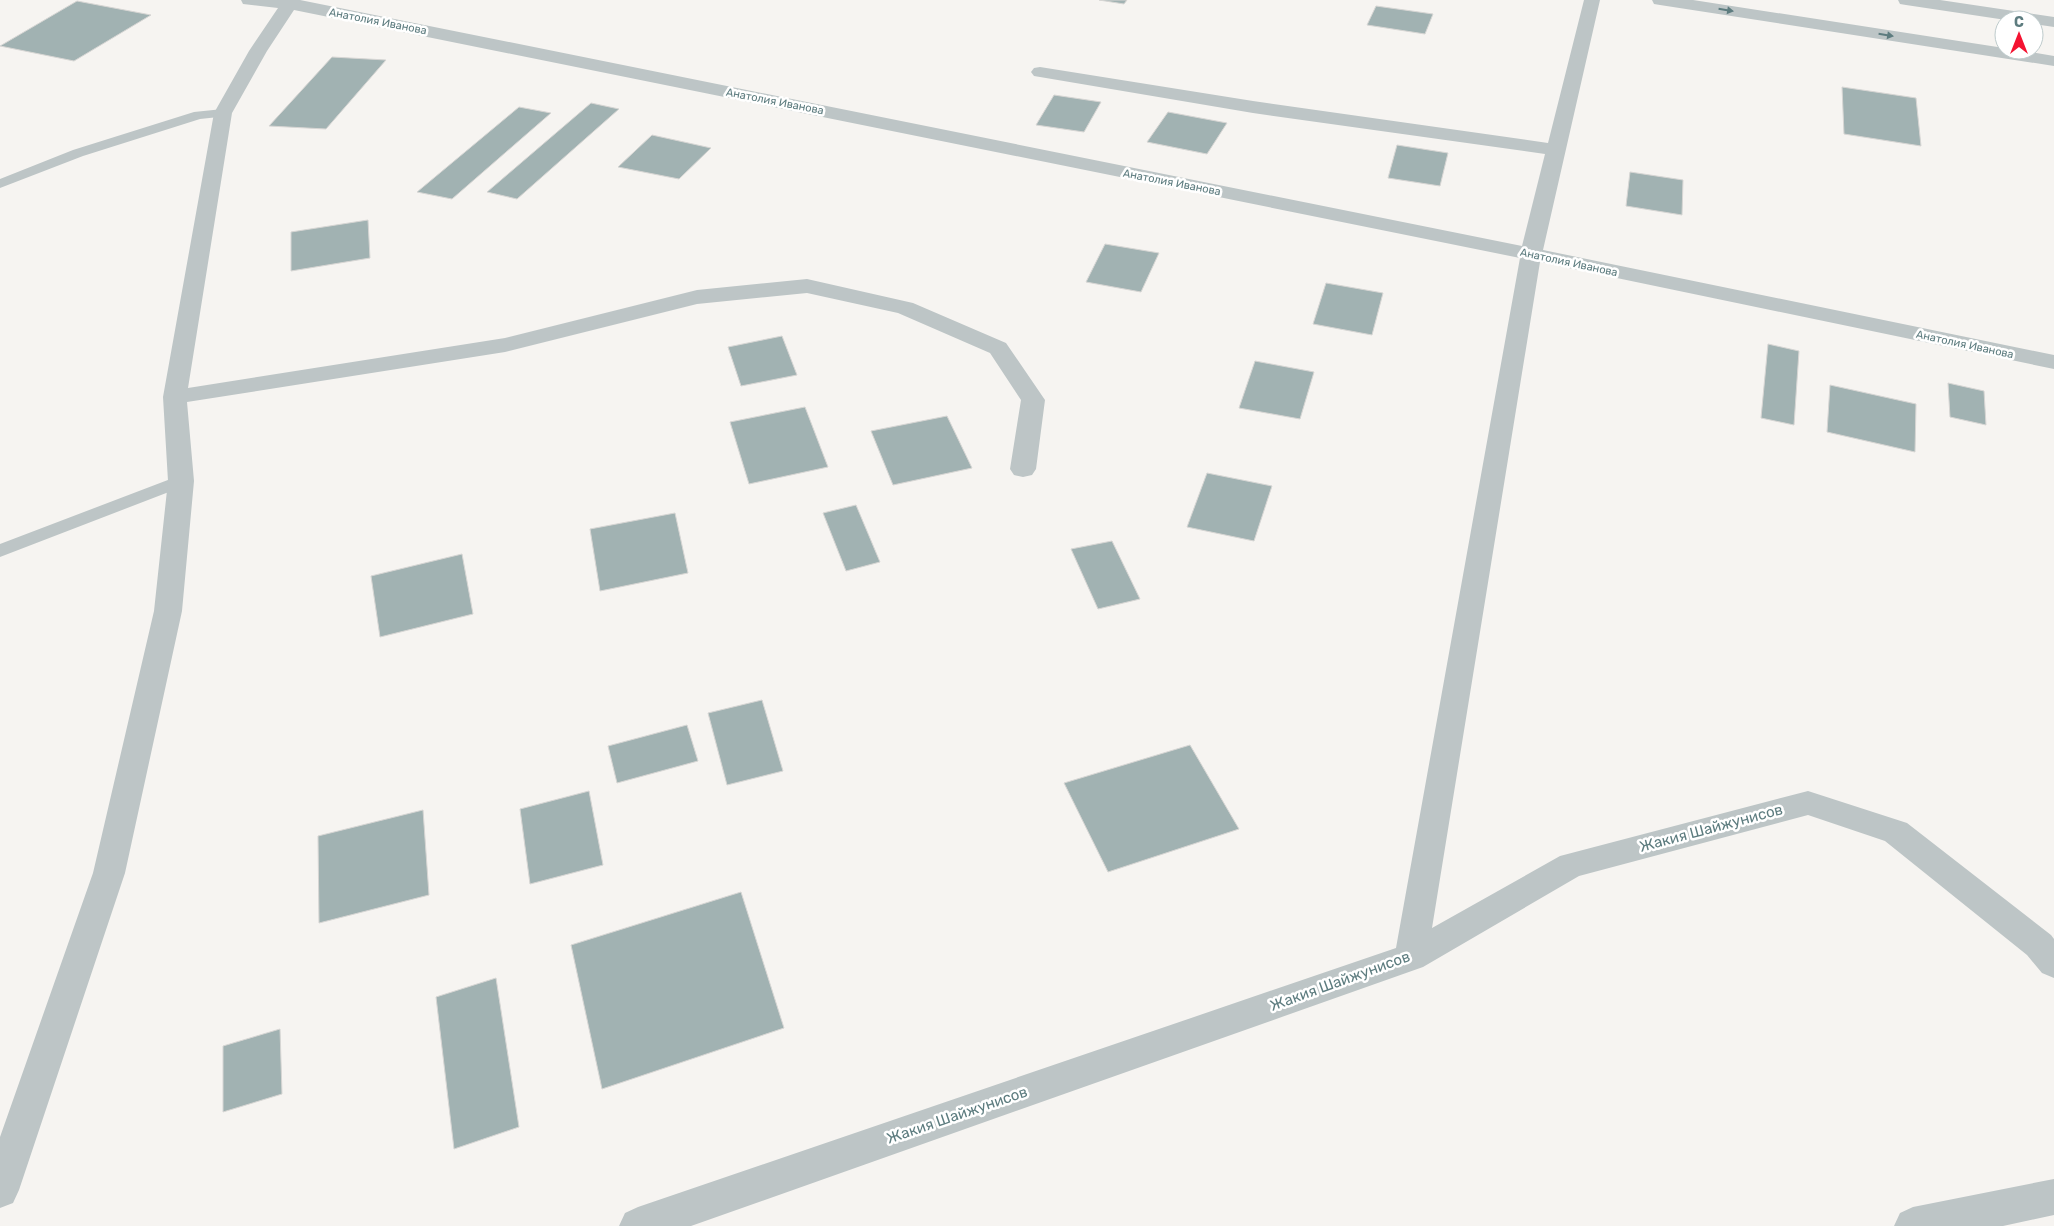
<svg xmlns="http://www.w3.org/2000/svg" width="2054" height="1226" font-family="Rubik,sans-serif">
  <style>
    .building { fill: #a1b2b2; stroke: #d7d6d4 }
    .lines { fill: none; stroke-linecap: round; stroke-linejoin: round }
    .service { fill: #bdc5c6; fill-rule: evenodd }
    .minor { fill: #bdc5c6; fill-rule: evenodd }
    .tertiary { fill: #bdc5c6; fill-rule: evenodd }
    .oneway { fill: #5d7c7f }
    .labels { text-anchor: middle; stroke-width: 5; stroke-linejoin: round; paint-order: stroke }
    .far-street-label { font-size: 11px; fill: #5d7c7f; stroke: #fff }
    .near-street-label { font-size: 15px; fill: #5d7c7f; stroke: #fff }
  </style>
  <rect width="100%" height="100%" fill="#f6f4f1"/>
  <path class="building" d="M 1099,0 L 1127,0 L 1124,4 Z
    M 77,1 L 151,15 L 74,61 L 0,46 Z
    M 1376,6 L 1433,14 L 1425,34 L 1367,25 Z
    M 332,57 L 386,60 L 326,129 L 269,126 Z
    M 1842,87 L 1916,98 L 1921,146 L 1844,134 Z
    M 1054,95 L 1101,102 L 1084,132 L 1036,125 Z
    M 591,103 L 619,109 L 517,199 L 487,192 Z
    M 519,107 L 551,113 L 452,199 L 417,192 Z
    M 1168,112 L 1227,123 L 1207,154 L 1147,142 Z
    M 652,135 L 711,148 L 679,179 L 618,167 Z
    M 1397,145 L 1448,153 L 1440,186 L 1388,178 Z
    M 1630,172 L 1683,180 L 1682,215 L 1626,206 Z
    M 368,220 L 370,258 L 291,271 L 291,232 Z
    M 1105,244 L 1159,253 L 1141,292 L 1086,282 Z
    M 1326,283 L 1383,293 L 1372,335 L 1313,324 Z
    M 782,336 L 797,375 L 741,386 L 728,347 Z
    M 1768,344 L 1799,351 L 1794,425 L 1761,418 Z
    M 1255,361 L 1314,372 L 1300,419 L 1239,408 Z
    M 1948,383 L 1984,391 L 1986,425 L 1950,417 Z
    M 1830,385 L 1916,404 L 1915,452 L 1827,432 Z
    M 805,407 L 828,467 L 749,484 L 730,422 Z
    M 947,416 L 972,468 L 893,485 L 871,431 Z
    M 1207,473 L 1272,486 L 1254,541 L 1187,527 Z
    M 856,505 L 880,562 L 846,571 L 823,513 Z
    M 675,513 L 688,573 L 600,591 L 590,529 Z
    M 1112,541 L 1140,599 L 1098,609 L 1071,549 Z
    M 462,554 L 473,614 L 380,637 L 371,576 Z
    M 762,700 L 783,771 L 727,785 L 708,713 Z
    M 687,725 L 698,761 L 617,783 L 608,746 Z
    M 1190,745 L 1239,829 L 1108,872 L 1064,783 Z
    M 589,791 L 603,865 L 530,884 L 520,809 Z
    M 423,810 L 429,895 L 319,923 L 318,836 Z
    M 741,892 L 784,1028 L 602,1089 L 571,945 Z
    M 496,978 L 519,1127 L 454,1149 L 436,997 Z
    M 280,1029 L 282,1094 L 223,1112 L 223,1046 Z"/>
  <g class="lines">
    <path class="service" d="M 223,109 L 228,110 L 229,113 L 228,116 L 200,119 L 83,156 L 0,188 L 0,179 L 73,150 L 194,112 Z
      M 181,475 L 187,477 L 190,481 L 187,485 L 0,557 L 0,544 Z"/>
    <path class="minor" d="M 241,0 L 300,0 L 1522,246 L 1545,154 L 1253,113 L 1040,77 L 1034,76 L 1031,72 L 1034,68 L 1040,67 L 1253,101 L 1548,143 L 1584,0 L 1600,0 L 1543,250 L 2054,355 L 2054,369 L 1540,262 L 1432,928 L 1560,856 L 1808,791 L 1907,823 L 2051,935 L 2054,939 L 2054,978 L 2042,973 L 2027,955 L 1885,841 L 1808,815 L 1579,876 L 1423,967 L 691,1226 L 619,1226 L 625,1213 L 638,1207 L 1396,948 L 1520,258 L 294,10 L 267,51 L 232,113 L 188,388 L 505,338 L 697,290 L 807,279 L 913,303 L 1006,343 L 1045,400 L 1036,469 L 1032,475 L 1023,477 L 1014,475 L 1010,469 L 1021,400 L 990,353 L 898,313 L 807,293 L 697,304 L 505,352 L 187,402 L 194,481 L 182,611 L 125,873 L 19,1190 L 13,1203 L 0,1208 L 0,1137 L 93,873 L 154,611 L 168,481 L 163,397 L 214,113 L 249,51 L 278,8 L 243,4 Z
      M 1652,0 L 1693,0 L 2004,48 L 2004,50 L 2018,50 L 2054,56 L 2054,66 L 1660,5 L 1654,4 Z
      M 2054,1179 L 2054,1215 L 2003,1226 L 1894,1226 L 1900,1213 L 1913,1207 Z"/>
    <path class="tertiary" d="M 1898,0 L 1940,0 L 2054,17 L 2054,27 L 2034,24 L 2034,20 L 2006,20 L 1906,5 L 1900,4 Z"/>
  </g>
  <defs><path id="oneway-solid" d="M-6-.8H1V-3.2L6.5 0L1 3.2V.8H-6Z" transform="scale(1.25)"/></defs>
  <g class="oneway">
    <use href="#oneway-solid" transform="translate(1726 10) rotate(9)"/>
    <use href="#oneway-solid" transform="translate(1886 35) rotate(9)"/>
  </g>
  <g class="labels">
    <g class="far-street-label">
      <text transform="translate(378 21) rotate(11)" y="4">Анатолия Иванова</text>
      <text transform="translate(775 101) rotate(11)" y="4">Анатолия Иванова</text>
      <text transform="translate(1172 182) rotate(11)" y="4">Анатолия Иванова</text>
      <text transform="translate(1569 262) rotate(12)" y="4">Анатолия Иванова</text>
      <text transform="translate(1965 344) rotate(12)" y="4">Анатолия Иванова</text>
    </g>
    <g class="near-street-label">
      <text transform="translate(1711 828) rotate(-15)" y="5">Жакия Шайжунисов</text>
      <text transform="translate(1340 981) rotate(-20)" y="5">Жакия Шайжунисов</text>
      <text transform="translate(957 1115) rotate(-19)" y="5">Жакия Шайжунисов</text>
    </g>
  </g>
  <g transform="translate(2019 35)"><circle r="24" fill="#ffffff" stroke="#becbcc"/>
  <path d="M0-4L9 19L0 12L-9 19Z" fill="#f41331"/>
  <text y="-8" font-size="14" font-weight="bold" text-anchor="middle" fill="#5d7c7f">С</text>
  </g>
</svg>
